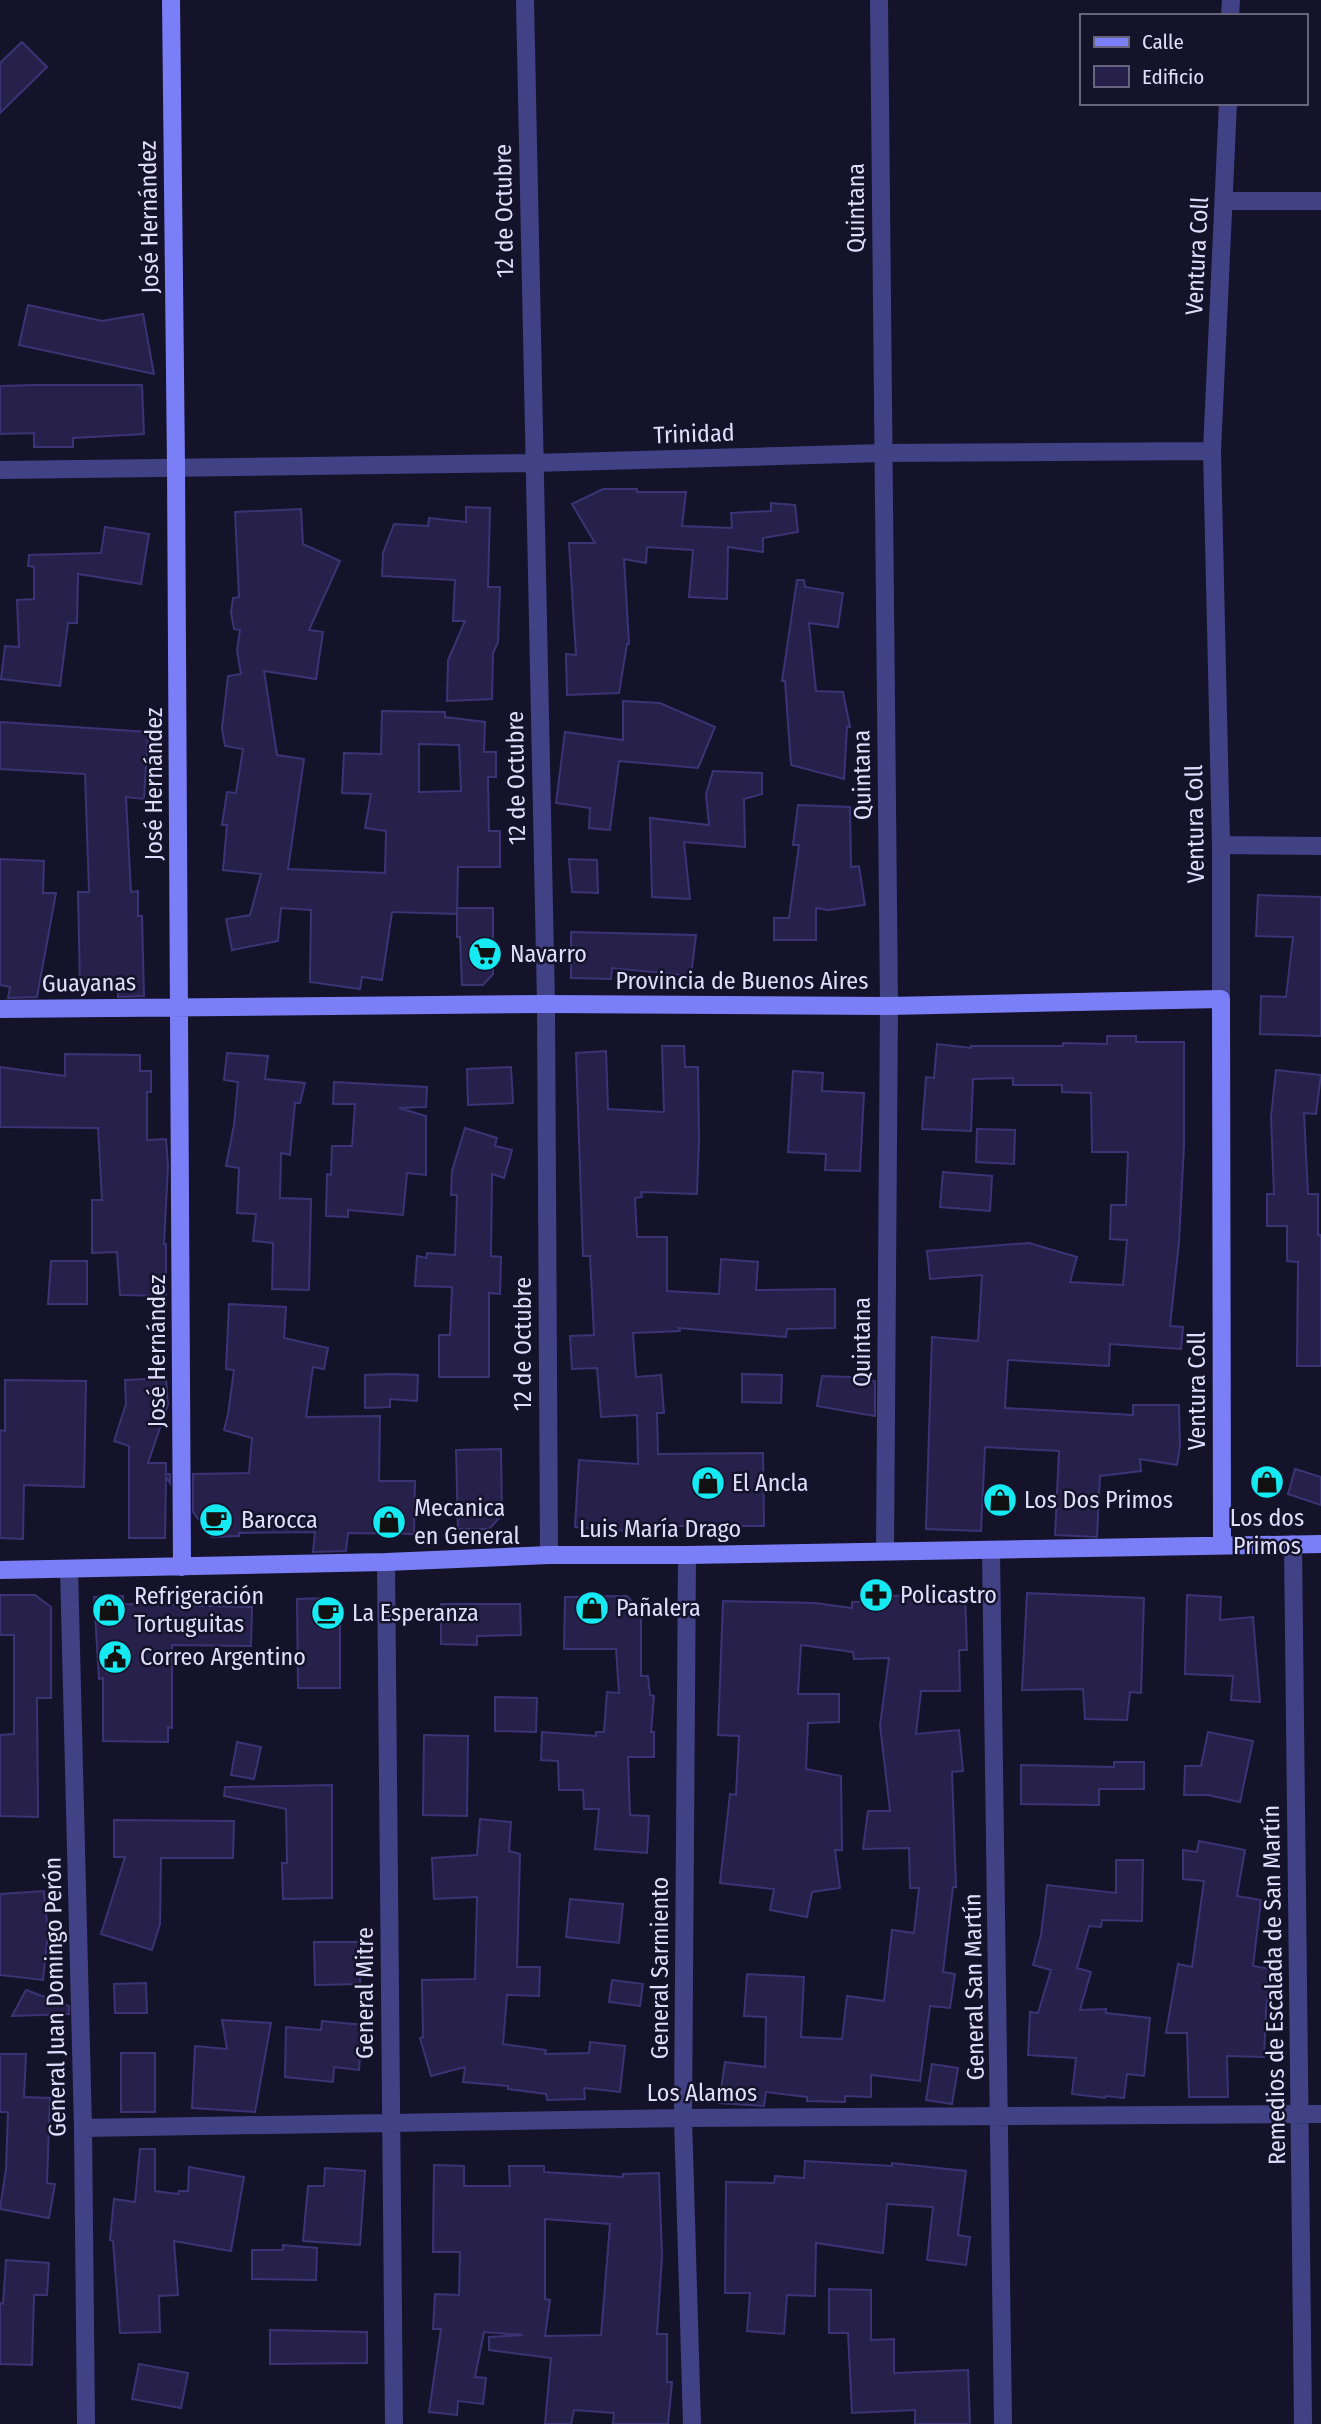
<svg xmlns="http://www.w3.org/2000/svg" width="1321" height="2424" font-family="'Fira Sans Condensed',sans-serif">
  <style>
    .building { fill: #26204a; stroke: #3c3375; stroke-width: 2; fill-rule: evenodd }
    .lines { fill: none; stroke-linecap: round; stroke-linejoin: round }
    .street { stroke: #414286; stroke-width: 18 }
    .secondary { stroke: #7a7ff8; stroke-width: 18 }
    .labels { text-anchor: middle; stroke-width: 5; stroke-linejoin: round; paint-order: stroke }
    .street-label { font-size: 24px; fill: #dfdefd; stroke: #15132a }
    .poi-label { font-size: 24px; fill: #dfdefd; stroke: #15132a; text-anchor: start }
  </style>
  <rect width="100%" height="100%" fill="#15132a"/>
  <path class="building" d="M 22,42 L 47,67 L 0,113 L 0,63 Z
    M 28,305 L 102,321 L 143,314 L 154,374 L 19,345 Z
    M 34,385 L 142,385 L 144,434 L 73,438 L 73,447 L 34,447 L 34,433 L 0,434 L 0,386 Z
    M 603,489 L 637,489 L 637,492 L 686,492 L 682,526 L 732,528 L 731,513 L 771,511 L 771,503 L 795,505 L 798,532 L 763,538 L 763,552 L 728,547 L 727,599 L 689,597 L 693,550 L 647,547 L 646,563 L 624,559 L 629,644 L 627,644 L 619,693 L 567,695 L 566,654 L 576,655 L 569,543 L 595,543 L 572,504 Z
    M 466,507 L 490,508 L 488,587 L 500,587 L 498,642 L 493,653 L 492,699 L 447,701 L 448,660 L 465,621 L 453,621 L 455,580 L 382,576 L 383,553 L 394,524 L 428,526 L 429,518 L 466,522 Z
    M 301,509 L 303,544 L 340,561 L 309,630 L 323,632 L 316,679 L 264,671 L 277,755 L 304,759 L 288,869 L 385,873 L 386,831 L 365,828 L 371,794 L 342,793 L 344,753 L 381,754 L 382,711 L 445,712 L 445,717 L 485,722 L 484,752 L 496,752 L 496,777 L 488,777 L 489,831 L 500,831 L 500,867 L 458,867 L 457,914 L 392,912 L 382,980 L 362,977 L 360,989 L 310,982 L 311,910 L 281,908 L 278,941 L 232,950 L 226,919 L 250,915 L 261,874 L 223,870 L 227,825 L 222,825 L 227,792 L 236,793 L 243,749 L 225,746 L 222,728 L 228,676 L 241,674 L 237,650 L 240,630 L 234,629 L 231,612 L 233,598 L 239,597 L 235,512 ZM 419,744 L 459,745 L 461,791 L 419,792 Z
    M 105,527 L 149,534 L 141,584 L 78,574 L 77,623 L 68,623 L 60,686 L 1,679 L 5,646 L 19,647 L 17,600 L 34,599 L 34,567 L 28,566 L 29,555 L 101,553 Z
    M 797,580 L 804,580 L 805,587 L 843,593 L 838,627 L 809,623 L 816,691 L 843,692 L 850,727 L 847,727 L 844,779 L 791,765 L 785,681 L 782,681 Z
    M 623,701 L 660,703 L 715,727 L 698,768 L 619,761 L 610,830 L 589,828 L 590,808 L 556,803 L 565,732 L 623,740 Z
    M 0,722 L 148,732 L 144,799 L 126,797 L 131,892 L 138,891 L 138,916 L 142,916 L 144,996 L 118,997 L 118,988 L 80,988 L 78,892 L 89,892 L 85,774 L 0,769 Z
    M 713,771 L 762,773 L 762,794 L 744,799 L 745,847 L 684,842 L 690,899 L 652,897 L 650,818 L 709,825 L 706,794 Z
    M 798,805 L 850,807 L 851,867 L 859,866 L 865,905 L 828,910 L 816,908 L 816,940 L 774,940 L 774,918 L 789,918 L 799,845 L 793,845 Z
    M 0,859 L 44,861 L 43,893 L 56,893 L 37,997 L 8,998 L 10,987 L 0,985 Z
    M 569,859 L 597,860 L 598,893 L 572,892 Z
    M 1258,895 L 1321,897 L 1321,1036 L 1260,1034 L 1261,996 L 1286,997 L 1293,937 L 1256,936 Z
    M 457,908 L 493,908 L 493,974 L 483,985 L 462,985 L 460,937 L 457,937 Z
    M 571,932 L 696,935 L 691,976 L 612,968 L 611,979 L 571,978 Z
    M 1107,1036 L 1136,1036 L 1136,1042 L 1184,1042 L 1184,1145 L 1179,1242 L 1170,1326 L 1183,1327 L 1181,1349 L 1110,1344 L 1109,1366 L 1008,1360 L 1005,1408 L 1133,1415 L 1133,1405 L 1179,1405 L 1180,1446 L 1177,1465 L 1140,1459 L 1141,1471 L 1100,1476 L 1097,1537 L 1055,1535 L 1059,1451 L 985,1447 L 981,1531 L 926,1529 L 932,1337 L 978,1341 L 982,1275 L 930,1279 L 927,1251 L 1029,1243 L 1077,1257 L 1070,1282 L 1123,1285 L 1127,1240 L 1110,1239 L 1111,1205 L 1126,1205 L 1128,1152 L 1092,1152 L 1091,1093 L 1062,1092 L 1062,1085 L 1013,1085 L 1013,1078 L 973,1079 L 971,1131 L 922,1129 L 926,1077 L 934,1078 L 937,1044 L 971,1048 L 971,1046 L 1063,1046 L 1063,1043 L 1107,1044 Z
    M 662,1046 L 684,1046 L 685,1067 L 698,1067 L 699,1139 L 697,1194 L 641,1192 L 642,1197 L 635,1198 L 637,1237 L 667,1237 L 667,1291 L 719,1294 L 721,1259 L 758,1262 L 756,1290 L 835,1289 L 835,1328 L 787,1329 L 786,1337 L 679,1328 L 680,1331 L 633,1333 L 636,1377 L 661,1375 L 664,1413 L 657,1413 L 658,1454 L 763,1453 L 764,1526 L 656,1526 L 655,1533 L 575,1527 L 579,1460 L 638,1464 L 637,1415 L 601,1417 L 597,1368 L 572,1369 L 570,1336 L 594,1335 L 590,1256 L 583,1256 L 576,1053 L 606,1051 L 608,1109 L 664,1112 Z
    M 227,1053 L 268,1056 L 265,1079 L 305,1083 L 300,1103 L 295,1103 L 290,1155 L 281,1153 L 280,1198 L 311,1199 L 309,1290 L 272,1289 L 273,1243 L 253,1241 L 256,1214 L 237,1213 L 239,1168 L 226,1166 L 234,1125 L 238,1082 L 224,1080 Z
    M 65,1054 L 140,1055 L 140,1071 L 151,1071 L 151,1092 L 147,1092 L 147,1140 L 166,1139 L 168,1166 L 164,1244 L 166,1244 L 166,1296 L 120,1295 L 117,1252 L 92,1253 L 92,1200 L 102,1200 L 98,1128 L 0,1127 L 0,1067 L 65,1076 Z
    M 511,1067 L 513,1103 L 468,1105 L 467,1069 Z
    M 1276,1070 L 1321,1075 L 1316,1114 L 1304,1113 L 1308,1194 L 1318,1194 L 1318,1235 L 1321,1235 L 1321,1366 L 1297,1366 L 1298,1262 L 1287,1261 L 1287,1226 L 1267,1226 L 1267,1194 L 1274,1194 L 1271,1117 Z
    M 793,1071 L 823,1073 L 822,1091 L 864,1093 L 860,1171 L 825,1170 L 826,1154 L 788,1152 Z
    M 334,1082 L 427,1087 L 426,1107 L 399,1108 L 426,1116 L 426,1175 L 407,1173 L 403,1215 L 348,1210 L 348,1217 L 326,1216 L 327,1174 L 331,1175 L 332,1146 L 352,1146 L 355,1104 L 333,1104 Z
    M 465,1128 L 497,1138 L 495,1146 L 512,1150 L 504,1178 L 492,1174 L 491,1256 L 501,1257 L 500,1294 L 489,1293 L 489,1377 L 439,1377 L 439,1335 L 450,1335 L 452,1287 L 415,1286 L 417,1256 L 426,1258 L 427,1253 L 455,1255 L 457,1195 L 451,1195 L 452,1171 Z
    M 977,1129 L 1015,1130 L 1014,1164 L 976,1162 Z
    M 943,1172 L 992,1176 L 990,1211 L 940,1207 Z
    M 51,1261 L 87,1261 L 87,1304 L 48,1304 Z
    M 229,1304 L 286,1307 L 284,1338 L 328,1348 L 324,1369 L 313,1367 L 306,1417 L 380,1416 L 379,1481 L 415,1481 L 414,1534 L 348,1533 L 346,1551 L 313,1552 L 315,1532 L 239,1533 L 239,1536 L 212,1537 L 193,1512 L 193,1474 L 249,1473 L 252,1438 L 224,1430 L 228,1414 L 234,1370 L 226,1369 Z
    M 393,1374 L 418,1375 L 417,1401 L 390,1399 L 390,1407 L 365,1408 L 365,1375 Z
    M 742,1374 L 782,1375 L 781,1403 L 742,1402 Z
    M 822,1376 L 850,1377 L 875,1381 L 875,1416 L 817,1406 Z
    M 166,1378 L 168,1404 L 148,1463 L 166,1463 L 166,1474 L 170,1474 L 170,1483 L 166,1477 L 165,1538 L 129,1538 L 129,1446 L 114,1441 L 126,1404 L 125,1380 Z
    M 5,1380 L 86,1381 L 84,1487 L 24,1485 L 23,1539 L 0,1538 L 0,1430 L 5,1431 Z
    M 501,1449 L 502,1515 L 489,1529 L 458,1529 L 456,1450 Z
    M 1295,1469 L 1321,1477 L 1321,1505 L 1288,1494 Z
    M 1027,1593 L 1144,1598 L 1141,1693 L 1130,1692 L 1127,1720 L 1085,1719 L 1083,1689 L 1022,1690 Z
    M 965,1594 L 967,1650 L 959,1650 L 960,1691 L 921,1691 L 916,1734 L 959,1730 L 963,1771 L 952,1772 L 956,1887 L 953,1887 L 943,1972 L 955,1974 L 950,2008 L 930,2006 L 920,2081 L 871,2075 L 871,2097 L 845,2096 L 845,2102 L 807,2101 L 807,2097 L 766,2092 L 764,2106 L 719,2103 L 725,2062 L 765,2067 L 766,2017 L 744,2016 L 747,1974 L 804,1977 L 801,2037 L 842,2039 L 847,1996 L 884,2001 L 892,1930 L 914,1933 L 919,1888 L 910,1888 L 909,1848 L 863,1849 L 868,1811 L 890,1811 L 880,1725 L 889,1658 L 854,1659 L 853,1652 L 801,1645 L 798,1694 L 839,1694 L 839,1722 L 808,1723 L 806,1769 L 841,1776 L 842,1850 L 835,1850 L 840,1888 L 812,1892 L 807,1917 L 770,1910 L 774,1889 L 720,1883 L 730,1794 L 736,1795 L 739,1736 L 718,1735 L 723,1601 L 815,1603 L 852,1608 L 852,1602 L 885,1601 L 885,1596 Z
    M 0,1595 L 35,1595 L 51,1607 L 51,1698 L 37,1698 L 38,1817 L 0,1816 L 0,1735 L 14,1734 L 14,1635 L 0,1635 Z
    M 1187,1595 L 1221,1597 L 1220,1620 L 1253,1617 L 1260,1702 L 1231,1700 L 1233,1676 L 1185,1674 Z
    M 123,1596 L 123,1604 L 252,1607 L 251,1646 L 172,1645 L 172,1728 L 168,1727 L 168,1742 L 103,1741 L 103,1678 L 99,1679 L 94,1597 Z
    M 627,1596 L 641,1612 L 641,1676 L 648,1676 L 650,1695 L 654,1696 L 651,1732 L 654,1732 L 654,1757 L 628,1757 L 630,1815 L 649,1816 L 647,1853 L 595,1849 L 599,1809 L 584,1809 L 583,1790 L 559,1790 L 558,1761 L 541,1760 L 542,1732 L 596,1736 L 596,1732 L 604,1732 L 607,1692 L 619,1693 L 616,1649 L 564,1649 L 565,1597 Z
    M 326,1598 L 340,1611 L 340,1688 L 298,1688 L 297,1599 Z
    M 441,1604 L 520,1604 L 521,1635 L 477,1636 L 477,1645 L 441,1644 Z
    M 495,1697 L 537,1698 L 536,1732 L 495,1731 Z
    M 1208,1732 L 1253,1741 L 1240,1802 L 1208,1795 L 1184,1795 L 1185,1766 L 1201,1766 Z
    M 424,1735 L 468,1736 L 467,1816 L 423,1815 Z
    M 237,1742 L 261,1747 L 254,1779 L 231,1775 Z
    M 1114,1762 L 1144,1762 L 1144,1789 L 1099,1789 L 1099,1805 L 1021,1804 L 1021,1765 L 1114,1767 Z
    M 332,1785 L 332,1898 L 283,1899 L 282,1863 L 287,1863 L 286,1809 L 224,1796 L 225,1787 Z
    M 480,1819 L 511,1822 L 509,1851 L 520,1854 L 517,1967 L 540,1967 L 539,1996 L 507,1995 L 503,2044 L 546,2050 L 545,2054 L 589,2053 L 590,2042 L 625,2046 L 620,2092 L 584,2088 L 585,2099 L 547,2100 L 546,2094 L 508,2089 L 508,2086 L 463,2082 L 465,2067 L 431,2076 L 420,2038 L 423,2037 L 422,1980 L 475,1979 L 477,1897 L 434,1899 L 432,1858 L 477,1855 Z
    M 114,1820 L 234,1821 L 233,1858 L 161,1858 L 160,1924 L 152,1950 L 101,1934 L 125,1857 L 114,1857 Z
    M 1199,1841 L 1245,1850 L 1237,1896 L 1261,1900 L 1253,1966 L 1271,1969 L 1266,2010 L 1264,2057 L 1227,2056 L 1228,2097 L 1189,2097 L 1187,2033 L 1166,2033 L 1178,1964 L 1192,1967 L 1204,1881 L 1183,1879 L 1183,1850 L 1197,1852 Z
    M 1116,1860 L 1143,1860 L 1142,1921 L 1102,1920 L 1101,1927 L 1089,1926 L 1077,1968 L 1091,1972 L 1080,2010 L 1106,2009 L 1106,2013 L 1150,2018 L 1144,2076 L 1127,2074 L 1124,2098 L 1106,2096 L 1105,2098 L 1072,2094 L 1076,2058 L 1028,2055 L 1030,2012 L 1038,2013 L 1051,1970 L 1033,1965 L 1041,1935 L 1047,1885 L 1116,1893 Z
    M 44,1891 L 48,1934 L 43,1980 L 0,1975 L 0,1894 Z
    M 570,1899 L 623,1904 L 619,1943 L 566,1937 Z
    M 314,1942 L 360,1942 L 360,1984 L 315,1985 Z
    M 612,1980 L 643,1984 L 640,2006 L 609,2002 Z
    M 146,1983 L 147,2013 L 115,2013 L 114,1984 Z
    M 26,1990 L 69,2006 L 69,2014 L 12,2016 Z
    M 222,2020 L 271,2023 L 255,2112 L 192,2108 L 195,2046 L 227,2049 Z
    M 322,2021 L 363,2025 L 359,2070 L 334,2067 L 333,2082 L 285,2077 L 286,2027 L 321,2030 Z
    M 121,2053 L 155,2053 L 155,2112 L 121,2112 Z
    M 0,2054 L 26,2054 L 24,2097 L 50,2098 L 47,2183 L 55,2184 L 49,2218 L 0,2209 L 6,2169 L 8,2112 L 0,2112 Z
    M 932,2064 L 958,2068 L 952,2104 L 926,2100 Z
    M 140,2149 L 155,2149 L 155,2191 L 178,2194 L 179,2191 L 188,2191 L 189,2167 L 244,2177 L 231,2251 L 174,2241 L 178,2295 L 159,2296 L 160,2332 L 120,2333 L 113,2241 L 110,2240 L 114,2199 L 135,2202 Z
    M 805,2161 L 892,2166 L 892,2163 L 966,2171 L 958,2235 L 970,2237 L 966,2265 L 927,2260 L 933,2207 L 887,2204 L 883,2253 L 816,2243 L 815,2296 L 787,2295 L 784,2334 L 747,2331 L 750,2293 L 725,2293 L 726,2182 L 774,2183 L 775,2176 L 804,2178 Z
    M 434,2165 L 464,2166 L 464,2186 L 510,2186 L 509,2166 L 544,2166 L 544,2172 L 623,2177 L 623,2174 L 659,2173 L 662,2256 L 657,2334 L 667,2334 L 667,2382 L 672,2382 L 668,2424 L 613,2424 L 614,2413 L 574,2410 L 571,2424 L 545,2424 L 551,2358 L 489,2350 L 489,2337 L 523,2335 L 484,2332 L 475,2377 L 486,2378 L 483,2404 L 458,2401 L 457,2415 L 429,2412 L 441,2329 L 433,2329 L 435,2294 L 459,2295 L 460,2252 L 433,2252 ZM 545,2219 L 610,2224 L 601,2335 L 545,2336 L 550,2300 L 545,2299 Z
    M 325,2168 L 365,2171 L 360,2245 L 303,2241 L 308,2186 L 324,2186 Z
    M 283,2245 L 317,2248 L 316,2280 L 252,2279 L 252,2250 L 283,2250 Z
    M 6,2260 L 49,2263 L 47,2295 L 34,2295 L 32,2365 L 0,2364 L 0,2303 L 3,2304 Z
    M 829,2289 L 871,2290 L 871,2340 L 894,2339 L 894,2373 L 968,2370 L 970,2424 L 915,2424 L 915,2410 L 852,2413 L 848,2333 L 829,2333 Z
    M 270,2330 L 367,2332 L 367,2363 L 270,2364 Z
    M 139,2364 L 188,2373 L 181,2408 L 132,2399 Z"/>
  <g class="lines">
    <path class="street" d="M 525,0 L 546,1004 L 549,1555
      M 879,0 L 889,1006 L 885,1550
      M 1230,16 L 1231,0
      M 1224,201 L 1321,201
      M 0,470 L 533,463 L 882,453 L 1212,451
      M 1221,845 L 1321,846
      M 1221,999 L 1221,845 L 1212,451 L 1228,103
      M 1293,1544 L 1303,2424
      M 991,1550 L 1003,2424
      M 687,1555 L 683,2118 L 692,2424
      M 386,1562 L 394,2424
      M 69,1569 L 83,2128 L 86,2424
      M 83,2128 L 683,2118 L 1321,2114"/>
    <path class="secondary" d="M 171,0 L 176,466 L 182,1567
      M 0,1009 L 546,1004 L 889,1006 L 1221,999 L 1222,1545
      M 0,1570 L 386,1562 L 549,1555 L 687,1555 L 1321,1544"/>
  </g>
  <defs>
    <g id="supermarket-disc" transform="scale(1.75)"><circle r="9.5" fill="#15e9f2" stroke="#15132a"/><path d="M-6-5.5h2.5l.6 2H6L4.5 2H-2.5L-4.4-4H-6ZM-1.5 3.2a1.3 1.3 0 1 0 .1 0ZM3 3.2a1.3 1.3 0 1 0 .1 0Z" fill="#111"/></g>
    <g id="shop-disc" transform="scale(1.75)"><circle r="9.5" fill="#15e9f2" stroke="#15132a"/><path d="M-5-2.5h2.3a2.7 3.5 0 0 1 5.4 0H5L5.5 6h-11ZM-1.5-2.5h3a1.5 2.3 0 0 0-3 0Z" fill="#111"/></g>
    <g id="cafe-disc" transform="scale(1.75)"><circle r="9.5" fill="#15e9f2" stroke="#15132a"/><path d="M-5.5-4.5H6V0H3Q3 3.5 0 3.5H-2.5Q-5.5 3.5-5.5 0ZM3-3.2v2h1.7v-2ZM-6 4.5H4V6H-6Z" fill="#111"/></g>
    <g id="pharmacy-disc" transform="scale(1.75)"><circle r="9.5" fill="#15e9f2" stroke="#15132a"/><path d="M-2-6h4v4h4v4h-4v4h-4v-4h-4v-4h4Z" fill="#111"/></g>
    <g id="civic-disc" transform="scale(1.75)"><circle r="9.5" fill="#15e9f2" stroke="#15132a"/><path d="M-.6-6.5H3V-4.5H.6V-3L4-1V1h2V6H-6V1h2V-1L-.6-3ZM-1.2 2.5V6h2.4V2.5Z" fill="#111"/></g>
  </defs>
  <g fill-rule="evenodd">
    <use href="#supermarket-disc" x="485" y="954"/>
    <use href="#shop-disc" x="1267" y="1482"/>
    <use href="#shop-disc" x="708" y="1483"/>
    <use href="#shop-disc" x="1000" y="1500"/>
    <use href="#cafe-disc" x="216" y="1520"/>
    <use href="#shop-disc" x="389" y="1522"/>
    <use href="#pharmacy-disc" x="876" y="1595"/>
    <use href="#shop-disc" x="592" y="1608"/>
    <use href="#shop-disc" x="109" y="1610"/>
    <use href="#cafe-disc" x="328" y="1613"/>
    <use href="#civic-disc" x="115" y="1657"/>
  </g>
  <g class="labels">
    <g class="street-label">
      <text transform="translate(856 208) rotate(-90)" y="8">Quintana</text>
      <text transform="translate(504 211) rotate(-91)" y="8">12 de Octubre</text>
      <text transform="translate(149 217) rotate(-91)" y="8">José Hernández</text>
      <text transform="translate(1197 256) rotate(-87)" y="8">Ventura Coll</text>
      <text transform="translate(694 434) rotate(-2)" y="8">Trinidad</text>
      <text transform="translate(862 775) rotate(-91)" y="8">Quintana</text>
      <text transform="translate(516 778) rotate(-91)" y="8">12 de Octubre</text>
      <text transform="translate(154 784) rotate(-90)" y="8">José Hernández</text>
      <text transform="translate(1195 824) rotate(-91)" y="8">Ventura Coll</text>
      <text x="742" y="989">Provincia de Buenos Aires</text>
      <text transform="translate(89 983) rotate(-1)" y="8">Guayanas</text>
      <text transform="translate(862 1342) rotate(-90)" y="8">Quintana</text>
      <text transform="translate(523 1344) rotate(-90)" y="8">12 de Octubre</text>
      <text transform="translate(157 1351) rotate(-90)" y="8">José Hernández</text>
      <text transform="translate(1197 1391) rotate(-90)" y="8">Ventura Coll</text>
      <text x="660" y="1537">Luis María Drago</text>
      <text transform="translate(660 1968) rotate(-90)" y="8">General Sarmiento</text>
      <text transform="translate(1274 1985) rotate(-91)" y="8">Remedios de Escalada de San Martín</text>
      <text transform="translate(974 1987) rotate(-91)" y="8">General San Martín</text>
      <text transform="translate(365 1993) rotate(-90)" y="8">General Mitre</text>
      <text transform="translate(55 1997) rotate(-91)" y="8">General Juan Domingo Perón</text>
      <text x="702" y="2101">Los Alamos</text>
    </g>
    <g class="poi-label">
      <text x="510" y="962">Navarro</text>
      <text x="732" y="1491">El Ancla</text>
      <text x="1024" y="1508">Los Dos Primos</text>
      <text x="414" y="1516">Mecanica<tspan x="414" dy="28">en General</tspan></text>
      <text x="1267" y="1526" text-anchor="middle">Los dos<tspan x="1267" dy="28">Primos</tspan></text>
      <text x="241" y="1528">Barocca</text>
      <text x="900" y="1603">Policastro</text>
      <text x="134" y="1604">Refrigeración<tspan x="134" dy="28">Tortuguitas</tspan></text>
      <text x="616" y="1616">Pañalera</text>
      <text x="352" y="1621">La Esperanza</text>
      <text x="140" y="1665">Correo Argentino</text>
    </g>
  </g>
  <rect x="1080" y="14" width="228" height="91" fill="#15132a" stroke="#66647e" stroke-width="2"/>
  <rect x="1094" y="37" width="35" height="10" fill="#7a7ff8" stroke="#66647e" stroke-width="2"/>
  <text x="1142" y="49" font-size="21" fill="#dfdefd">Calle</text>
  <rect x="1094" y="66" width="35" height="21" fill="#26204a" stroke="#66647e" stroke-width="2"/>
  <text x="1142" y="84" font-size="21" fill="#dfdefd">Edificio</text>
</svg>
